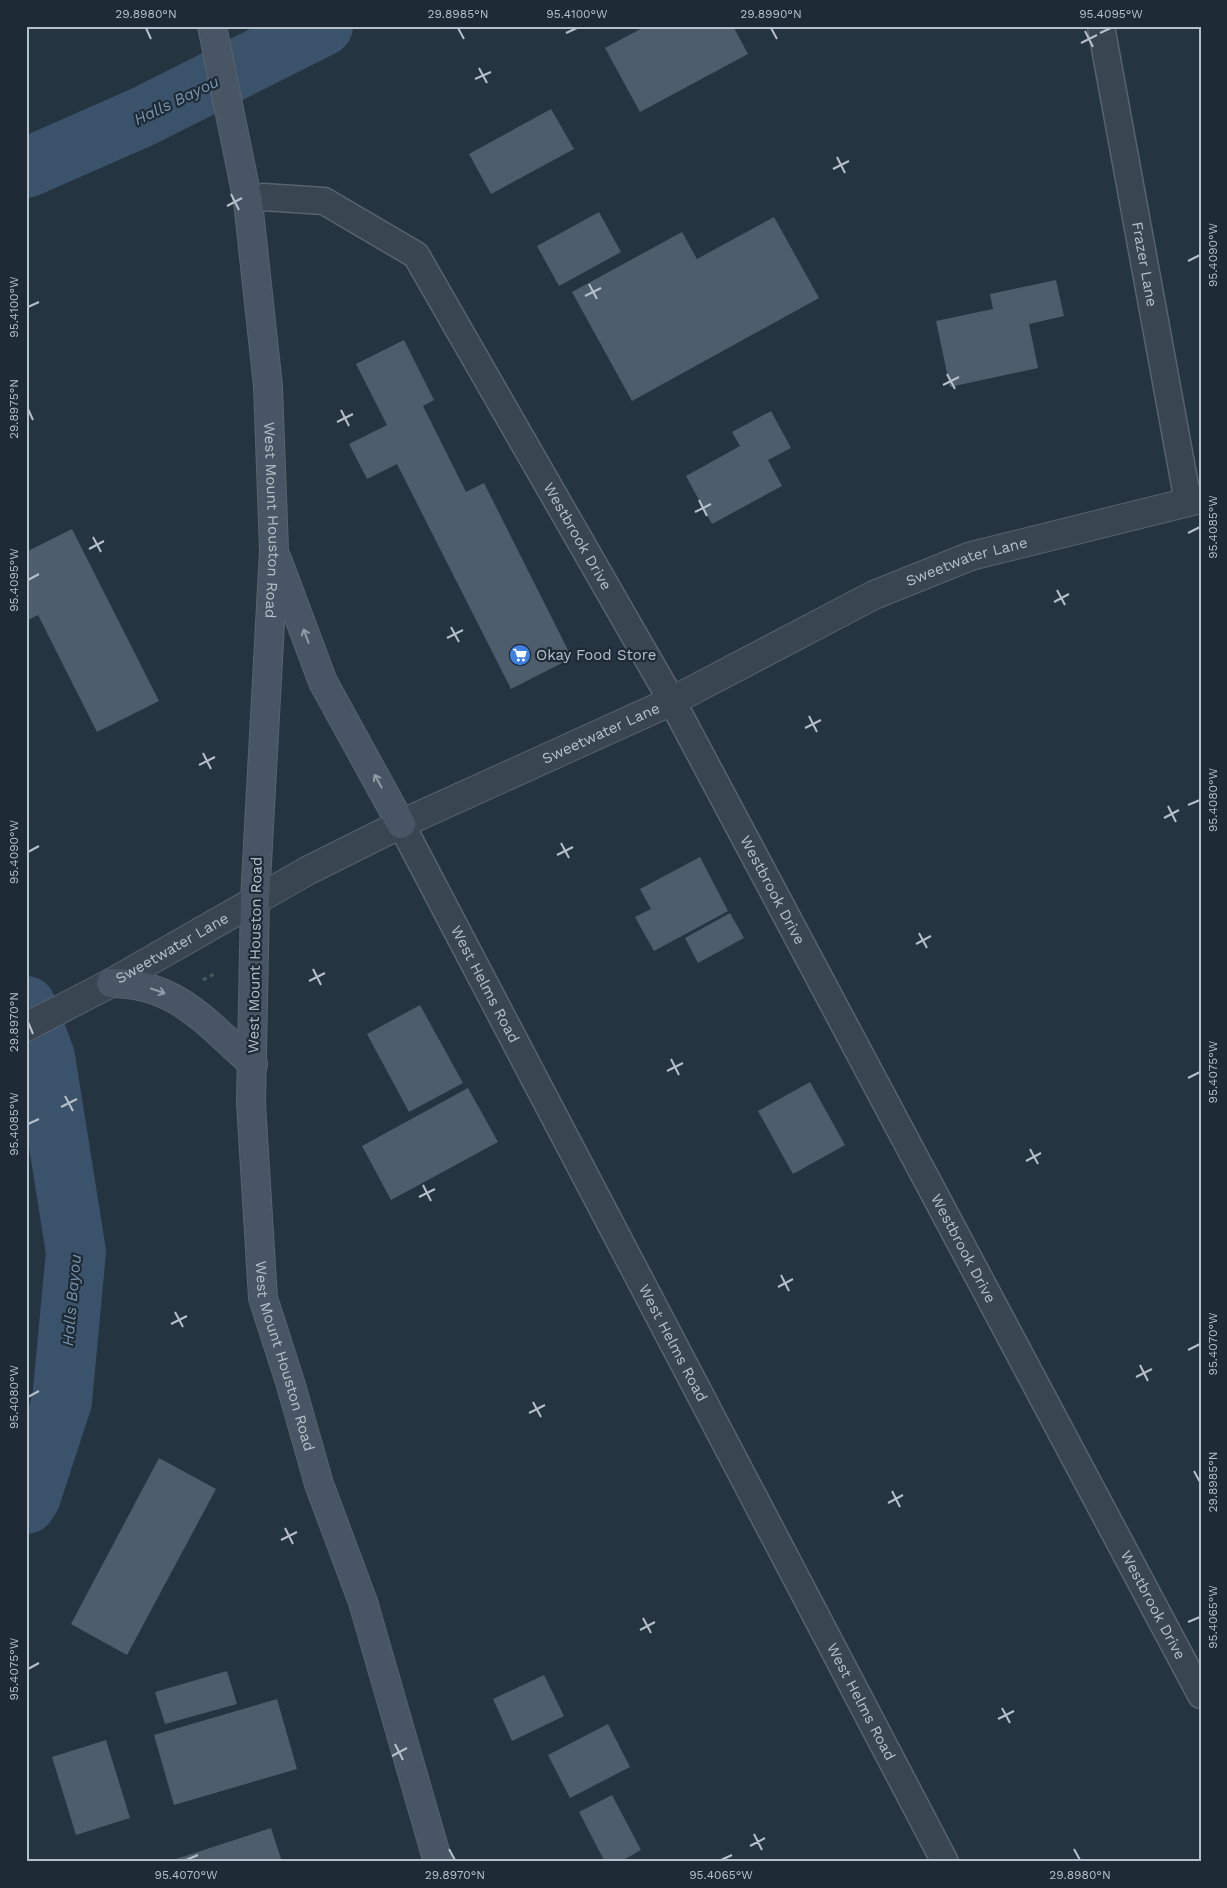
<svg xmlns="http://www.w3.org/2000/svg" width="1227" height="1888" font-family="'Work Sans',sans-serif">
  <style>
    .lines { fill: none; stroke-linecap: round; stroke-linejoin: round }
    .river { stroke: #3b536a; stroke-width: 60 }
    .building { fill: #4e5d6c }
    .minor-casing { stroke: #57636e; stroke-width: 29 }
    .tertiary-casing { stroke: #57636e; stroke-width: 30 }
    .secondary-casing { stroke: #57636e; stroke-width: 30 }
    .path { stroke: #455e5e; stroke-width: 3; stroke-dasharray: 4 4; stroke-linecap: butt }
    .minor { stroke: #394551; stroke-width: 26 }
    .tertiary { stroke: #394551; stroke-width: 28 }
    .secondary { stroke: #475564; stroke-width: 28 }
    .oneway { stroke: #8f9ba7 }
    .ticks { fill: none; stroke: #b6c0cb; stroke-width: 2 }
    .labels { text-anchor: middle; stroke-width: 4.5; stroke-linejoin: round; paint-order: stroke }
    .street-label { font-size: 15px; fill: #b6c0cb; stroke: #1e2a36 }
    .poi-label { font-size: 15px; fill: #b6c0cb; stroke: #1e2a36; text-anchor: start }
    .water-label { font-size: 16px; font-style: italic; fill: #7694ae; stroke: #1e2a36 }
    .neatline { fill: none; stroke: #b6c0cb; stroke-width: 2 }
    .ticks-label { font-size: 12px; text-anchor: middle; fill: #b6c0cb }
  </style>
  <rect width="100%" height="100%" fill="#253441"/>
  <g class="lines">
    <path class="river" d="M 26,168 L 142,117 L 323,26
      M 26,1006 L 45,1057 L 76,1252 L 62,1401 L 31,1496 L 26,1504"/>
  </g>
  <path class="building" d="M 646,26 L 733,26 L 748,54 L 640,112 L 605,48 Z
    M 551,109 L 574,149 L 491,194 L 469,154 Z
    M 599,212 L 621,252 L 559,286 L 537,246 Z
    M 774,217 L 819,298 L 632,401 L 572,292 L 682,232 L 697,259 Z
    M 1056,280 L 1064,316 L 1029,324 L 1038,368 L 950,387 L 936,321 L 993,309 L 990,294 Z
    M 404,340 L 434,400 L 423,406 L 466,492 L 484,483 L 572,658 L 511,689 L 397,464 L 367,479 L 349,444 L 387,425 L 356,364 Z
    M 771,411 L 791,448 L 768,460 L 782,486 L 712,524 L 686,476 L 740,446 L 732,432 Z
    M 72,529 L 159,701 L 97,732 L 38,615 L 26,621 L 26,552 Z
    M 700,857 L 728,911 L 654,951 L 635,917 L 651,909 L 640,889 Z
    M 730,913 L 744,938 L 698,963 L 685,938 Z
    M 420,1005 L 463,1083 L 409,1112 L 367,1034 Z
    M 810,1082 L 845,1145 L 793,1174 L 758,1111 Z
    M 468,1088 L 498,1142 L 391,1200 L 362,1146 Z
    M 159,1458 L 216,1489 L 127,1655 L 71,1624 Z
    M 227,1671 L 237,1704 L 165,1724 L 155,1692 Z
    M 544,1675 L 564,1716 L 512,1741 L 493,1699 Z
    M 277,1699 L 297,1769 L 174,1805 L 154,1735 Z
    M 608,1724 L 630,1767 L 570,1798 L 548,1755 Z
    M 106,1740 L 130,1818 L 76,1835 L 52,1757 Z
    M 612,1795 L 641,1850 L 620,1862 L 605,1862 L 579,1812 Z
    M 271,1828 L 282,1862 L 176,1862 L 176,1859 Z"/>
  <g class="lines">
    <g class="minor-casing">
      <g id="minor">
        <path id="s1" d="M 1101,26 L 1188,502"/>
        <path id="s2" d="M 248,202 L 263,197 L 324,201 L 416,255 L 672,701 L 1201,1695"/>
        <path id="s3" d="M 401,824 L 945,1862"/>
      </g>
    </g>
    <g class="tertiary-casing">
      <g id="tertiary">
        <path id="s4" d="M 26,1027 L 111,983 L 307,871 L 401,824 L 672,701 L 874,595 L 971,556 L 1201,499"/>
      </g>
    </g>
    <g class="secondary-casing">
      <g id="secondary">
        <path id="s5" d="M 212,26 L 248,202 L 268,386 L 274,550 L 255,900 L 251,1103 L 263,1298 L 290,1382 L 319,1484 L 363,1602 L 438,1862"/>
        <path d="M 277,559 L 323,682 L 401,824"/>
        <path d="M 111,983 C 177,983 207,1024 253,1064"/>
      </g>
    </g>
    <path class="path" d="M 203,980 L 216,973"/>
    <use href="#minor" class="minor"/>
    <use href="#tertiary" class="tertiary"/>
    <use href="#secondary" class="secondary"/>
  </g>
  <defs><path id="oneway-shaft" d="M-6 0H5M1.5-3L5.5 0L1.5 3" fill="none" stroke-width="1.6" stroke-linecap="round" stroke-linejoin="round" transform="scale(1.25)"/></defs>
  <g class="oneway">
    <use href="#oneway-shaft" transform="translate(306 636) rotate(-111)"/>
    <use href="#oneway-shaft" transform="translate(378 781) rotate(-119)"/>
    <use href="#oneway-shaft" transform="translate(158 991) rotate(19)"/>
  </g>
  <path class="ticks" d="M 146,28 L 151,39M 458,28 L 464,39M 771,28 L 777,39M 1085,31 L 1093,47M 566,33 L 577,28M 1100,33 L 1111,28M 1081,43 L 1097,35M 479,68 L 487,83M 475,79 L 491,72M 837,157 L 845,173M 833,169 L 849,161M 231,194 L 239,210M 227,206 L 242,198M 1188,261 L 1200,255M 589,284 L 597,299M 585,296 L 601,288M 28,307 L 39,302M 947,374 L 955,389M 943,385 L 959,377M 28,409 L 33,420M 341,410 L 349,426M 337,422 L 353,414M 699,500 L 707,516M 695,512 L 711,504M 1188,533 L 1200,527M 93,537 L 101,552M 89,549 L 104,541M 28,580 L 39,574M 1057,590 L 1065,605M 1054,602 L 1069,594M 451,627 L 459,642M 447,638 L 463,630M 809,716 L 817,732M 805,728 L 821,720M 203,753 L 211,769M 199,765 L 215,757M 1188,805 L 1200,800M 1168,806 L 1176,822M 1164,818 L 1179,810M 561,843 L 569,858M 28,852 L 39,846M 557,855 L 573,847M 919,933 L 927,948M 916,944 L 931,936M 313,969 L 321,985M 309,981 L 325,973M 28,1022 L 33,1034M 671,1059 L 679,1075M 667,1071 L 683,1063M 1188,1078 L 1200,1072M 65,1096 L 73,1111M 61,1107 L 77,1099M 28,1124 L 39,1119M 1030,1149 L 1038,1164M 1026,1161 L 1041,1153M 423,1185 L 431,1201M 419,1197 L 435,1189M 781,1275 L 789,1291M 778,1287 L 793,1279M 175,1312 L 183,1327M 171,1324 L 187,1316M 1188,1350 L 1200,1344M 1140,1365 L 1148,1381M 1136,1377 L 1152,1369M 28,1397 L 39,1391M 533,1402 L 541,1417M 529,1413 L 545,1405M 1194,1471 L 1200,1482M 892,1491 L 900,1507M 888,1503 L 903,1495M 285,1528 L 293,1544M 281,1540 L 297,1532M 643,1618 L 651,1633M 1188,1622 L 1200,1617M 640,1630 L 655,1622M 28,1669 L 39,1663M 1002,1708 L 1010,1723M 998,1719 L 1014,1711M 395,1744 L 403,1760M 392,1756 L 407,1748M 754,1834 L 762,1850M 750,1846 L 765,1838M 449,1849 L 455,1860M 1074,1849 L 1080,1860M 186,1860 L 198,1855M 721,1860 L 732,1855"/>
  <defs>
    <g id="supermarket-disc" transform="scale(1.125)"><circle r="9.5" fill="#3f7fe0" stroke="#1e2a36"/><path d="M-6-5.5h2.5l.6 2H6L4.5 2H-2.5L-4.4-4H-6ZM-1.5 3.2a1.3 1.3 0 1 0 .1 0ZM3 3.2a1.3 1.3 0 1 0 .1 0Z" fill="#fff"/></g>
  </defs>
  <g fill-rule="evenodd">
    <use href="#supermarket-disc" x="520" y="655"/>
  </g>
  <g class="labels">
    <g class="street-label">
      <text dy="5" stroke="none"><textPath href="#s1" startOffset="242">Frazer Lane</textPath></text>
      <text dy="5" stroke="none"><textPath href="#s5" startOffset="499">West Mount Houston Road</textPath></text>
      <text dy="5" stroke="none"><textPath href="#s2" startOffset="508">Westbrook Drive</textPath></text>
      <text dy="5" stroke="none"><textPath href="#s4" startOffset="1051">Sweetwater Lane</textPath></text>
      <text dy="5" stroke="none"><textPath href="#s4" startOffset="646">Sweetwater Lane</textPath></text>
      <text dy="5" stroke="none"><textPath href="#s2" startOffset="912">Westbrook Drive</textPath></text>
      <text dy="5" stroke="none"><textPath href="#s4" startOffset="166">Sweetwater Lane</textPath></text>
      <text transform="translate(255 955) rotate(-89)" y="5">West Mount Houston Road</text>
      <text dy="5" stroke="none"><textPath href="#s3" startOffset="181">West Helms Road</textPath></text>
      <text dy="5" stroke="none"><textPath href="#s2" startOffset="1318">Westbrook Drive</textPath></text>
      <text dy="5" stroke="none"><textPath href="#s3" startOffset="586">West Helms Road</textPath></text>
      <text dy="5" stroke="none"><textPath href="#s5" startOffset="1339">West Mount Houston Road</textPath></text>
      <text dy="5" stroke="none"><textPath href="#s2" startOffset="1722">Westbrook Drive</textPath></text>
      <text dy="5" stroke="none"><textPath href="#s3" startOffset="991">West Helms Road</textPath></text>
    </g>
    <g class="poi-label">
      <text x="536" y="660">Okay Food Store</text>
    </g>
    <g class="water-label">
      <text transform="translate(176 100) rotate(-26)" y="6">Halls Bayou</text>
      <text transform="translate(71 1300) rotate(-85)" y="6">Halls Bayou</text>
    </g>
  </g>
  <rect width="1227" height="1888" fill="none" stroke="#1e2a36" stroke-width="55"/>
  <rect x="28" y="28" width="1172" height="1832" class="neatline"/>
  <g class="ticks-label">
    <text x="146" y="18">29.8980°N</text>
    <text x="458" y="18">29.8985°N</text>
    <text x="577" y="18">95.4100°W</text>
    <text x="771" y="18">29.8990°N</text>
    <text x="1111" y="18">95.4095°W</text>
    <text transform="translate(1213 255) rotate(-90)" y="4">95.4090°W</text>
    <text transform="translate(14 307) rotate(-90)" y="4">95.4100°W</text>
    <text transform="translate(14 409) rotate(-90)" y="4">29.8975°N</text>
    <text transform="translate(1213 527) rotate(-90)" y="4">95.4085°W</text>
    <text transform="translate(14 580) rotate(-90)" y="4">95.4095°W</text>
    <text transform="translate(1213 800) rotate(-90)" y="4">95.4080°W</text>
    <text transform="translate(14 852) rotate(-90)" y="4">95.4090°W</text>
    <text transform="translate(14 1022) rotate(-90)" y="4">29.8970°N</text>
    <text transform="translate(1213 1072) rotate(-90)" y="4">95.4075°W</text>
    <text transform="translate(14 1124) rotate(-90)" y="4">95.4085°W</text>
    <text transform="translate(1213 1344) rotate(-90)" y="4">95.4070°W</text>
    <text transform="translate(14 1397) rotate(-90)" y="4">95.4080°W</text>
    <text transform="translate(1213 1482) rotate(-90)" y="4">29.8985°N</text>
    <text transform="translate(1213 1617) rotate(-90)" y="4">95.4065°W</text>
    <text transform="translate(14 1669) rotate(-90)" y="4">95.4075°W</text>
    <text x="186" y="1879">95.4070°W</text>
    <text x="455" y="1879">29.8970°N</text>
    <text x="721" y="1879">95.4065°W</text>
    <text x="1080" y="1879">29.8980°N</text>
  </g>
</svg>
